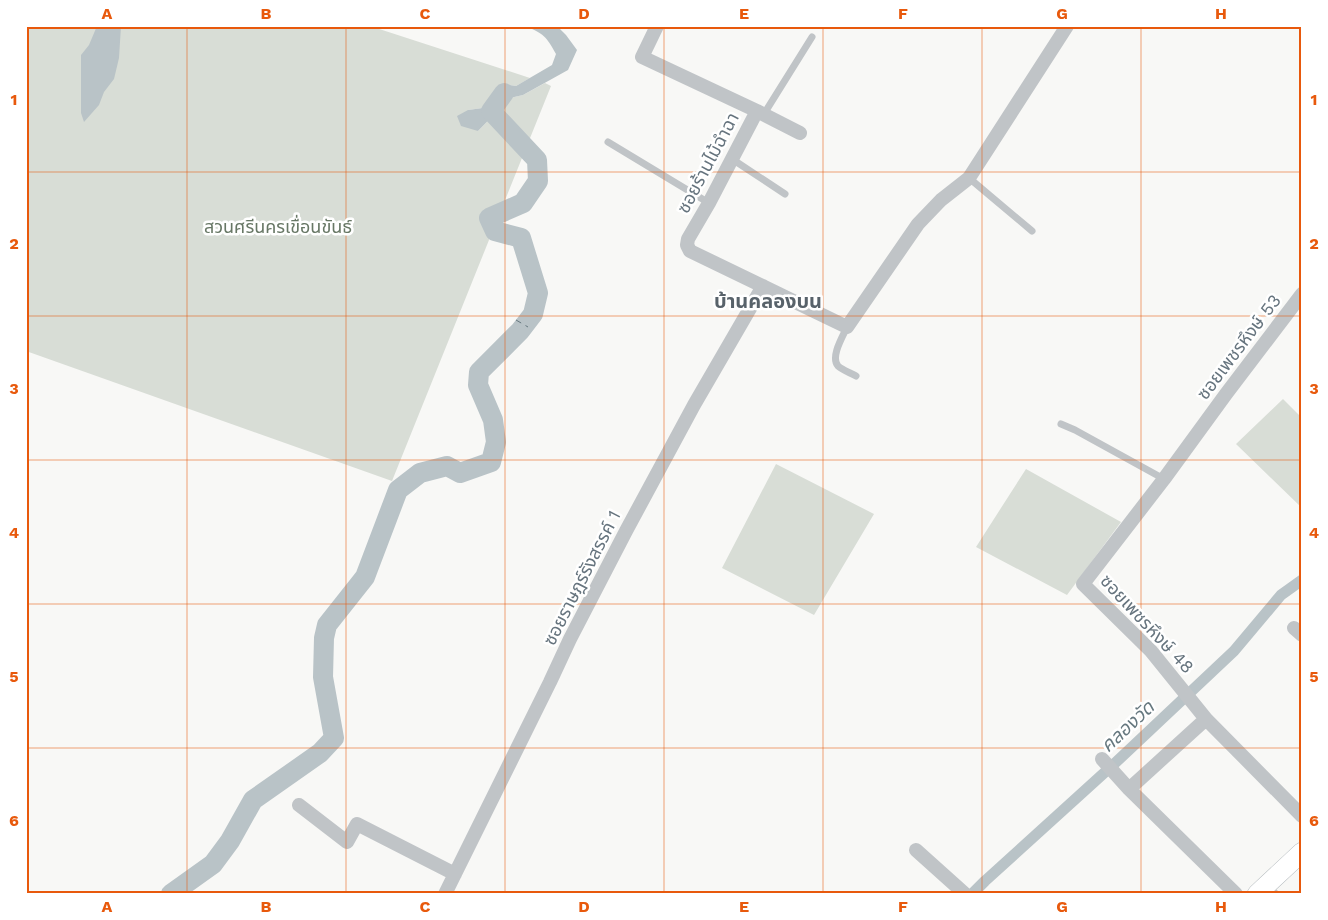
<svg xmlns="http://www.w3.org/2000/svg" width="1328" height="920" font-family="'Work Sans','Noto Sans Thai',sans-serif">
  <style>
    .green { fill: #d8ddd6 }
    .water { fill: #b9c3c7 }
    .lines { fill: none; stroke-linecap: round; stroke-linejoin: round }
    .canal { stroke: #b9c3c7; stroke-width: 11 }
    .river { stroke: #b9c3c7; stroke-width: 20 }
    .ferry { stroke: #66787f; stroke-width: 1; stroke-dasharray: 6 5; stroke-linecap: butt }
    .secondary-casing { stroke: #b2b8bc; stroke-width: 20 }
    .lane { stroke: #c0c4c7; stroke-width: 7 }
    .street { stroke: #c0c4c7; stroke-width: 14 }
    .secondary { stroke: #fff; stroke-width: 19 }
    .grid { fill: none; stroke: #e8590c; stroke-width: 1; stroke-opacity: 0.55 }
    .labels { text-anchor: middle; stroke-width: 5; stroke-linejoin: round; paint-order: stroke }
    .street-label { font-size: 18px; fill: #66747e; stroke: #fff }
    .park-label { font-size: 18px; fill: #677765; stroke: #fff }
    .water-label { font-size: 19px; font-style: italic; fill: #66787f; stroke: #fff }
    .quarter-label { font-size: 20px; font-weight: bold; fill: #58626a; stroke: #fff }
    .neatline { fill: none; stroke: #e8590c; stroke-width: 2 }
    .grid-label { font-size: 16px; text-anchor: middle; font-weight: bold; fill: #e8590c }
  </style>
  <rect width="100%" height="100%" fill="#f8f8f6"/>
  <path class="green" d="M 26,26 L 370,26 L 530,78 L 516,86 L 504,84 L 490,107 L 468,110 L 478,131 L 510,98 L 523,95 L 545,83 L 551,86 L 392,481 L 26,351 Z
    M 1283,399 L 1302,418 L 1302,508 L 1236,444 Z
    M 776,464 L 874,514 L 814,615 L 722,568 Z
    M 1026,469 L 1121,522 L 1067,595 L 976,547 Z"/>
  <path class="water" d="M 97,26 L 121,26 L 119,58 L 114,79 L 104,92 L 99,105 L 84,122 L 81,113 L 81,55 L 89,45 Z
    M 525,26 L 557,26 L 566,35 L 577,50 L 568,70 L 523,95 L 510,98 L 478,131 L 461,126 L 457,116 L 468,110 L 490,107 L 504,84 L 516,86 L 552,65 L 556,54 C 547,37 543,33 525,26 Z"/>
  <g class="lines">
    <path class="canal" d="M 972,894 L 985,881 L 1114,764 L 1234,651 L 1281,595 L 1302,580"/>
    <path class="river" d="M 171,894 L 213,864 L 230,841 L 253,800 L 320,753 L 334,738 L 323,677 L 324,638 L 327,625 L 365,577 L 398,490 L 420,473 L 447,466 L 460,473 L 491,462 L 496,442 L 493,420 L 478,385 L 479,372 L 520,331 L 533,314 L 538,293 L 521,238 L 495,231 L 489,218 L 523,203 L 538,181 L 537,160 L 491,111 L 504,93"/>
    <path class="ferry" d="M 516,320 L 528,327"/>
    <g class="secondary-casing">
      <path id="secondary" d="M 1257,894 L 1302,852"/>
    </g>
    <path class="lane" d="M 764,114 L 812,37
      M 608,142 L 709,203
      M 732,159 L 785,194
      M 969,178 L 1032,231
      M 847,327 C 843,336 830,357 838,366 C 842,370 851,373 856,376
      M 1061,424 L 1075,430 L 1164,479
      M 1267,885 L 1276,894"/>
    <path class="street" d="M 657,26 L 642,57 L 757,111 L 709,203 L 688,239 L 687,245 L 690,251 L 847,327 L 918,224 L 941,200 L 969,178 L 1067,26
      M 757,111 L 800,133
      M 1302,294 L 1226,394 L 1164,479 L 1083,584 L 1151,651 L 1206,719 L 1302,816
      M 1294,628 L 1302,635
      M 1102,759 L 1129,789 L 1236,894
      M 1129,789 L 1206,719
      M 299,805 L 347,842 L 357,824 L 455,874
      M 916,850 L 965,894
      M 445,894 L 550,682 L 570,639 L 626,531 L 694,405 L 763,286"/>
    <use href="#secondary" class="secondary"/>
  </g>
  <path class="grid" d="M 187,26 L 187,894M 346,26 L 346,894M 505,26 L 505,894M 664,26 L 664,894M 823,26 L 823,894M 982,26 L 982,894M 1141,26 L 1141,894M 26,172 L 1302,172M 26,316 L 1302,316M 26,460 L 1302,460M 26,604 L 1302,604M 26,748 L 1302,748"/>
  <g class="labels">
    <g class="street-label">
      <text transform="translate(708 163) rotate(-62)" y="6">ซอยร้านไม้ฉำฉา</text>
      <text transform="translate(1239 347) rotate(-53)" y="6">ซอยเพชรหึงษ์ 53</text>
      <text transform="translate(582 578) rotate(-63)" y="6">ซอยราษฎร์รังสรรค์ 1</text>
      <text transform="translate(1147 624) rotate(47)" y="6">ซอยเพชรหึงษ์ 48</text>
    </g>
    <g class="park-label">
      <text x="278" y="233">สวนศรีนครเขื่อนขันธ์</text>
    </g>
    <g class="water-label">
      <text transform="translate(1127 726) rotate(-43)" y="7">คลองวัด</text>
    </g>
    <g class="quarter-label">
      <text x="768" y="308">บ้านคลองบน</text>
    </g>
  </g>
  <rect width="1328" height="920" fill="none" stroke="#ffffff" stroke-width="55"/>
  <rect x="28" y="28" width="1272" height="864" class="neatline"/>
  <g class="grid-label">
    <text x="107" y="19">A</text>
    <text x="266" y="19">B</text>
    <text x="425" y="19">C</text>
    <text x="584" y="19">D</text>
    <text x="744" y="19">E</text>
    <text x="903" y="19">F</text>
    <text x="1062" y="19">G</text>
    <text x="1221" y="19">H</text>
    <text x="14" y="105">1</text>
    <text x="1314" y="105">1</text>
    <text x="14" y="249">2</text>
    <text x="1314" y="249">2</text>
    <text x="14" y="394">3</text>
    <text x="1314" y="394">3</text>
    <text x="14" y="538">4</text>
    <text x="1314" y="538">4</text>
    <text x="14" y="682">5</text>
    <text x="1314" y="682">5</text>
    <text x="14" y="826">6</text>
    <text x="1314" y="826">6</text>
    <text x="107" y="912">A</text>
    <text x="266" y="912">B</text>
    <text x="425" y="912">C</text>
    <text x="584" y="912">D</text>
    <text x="744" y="912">E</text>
    <text x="903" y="912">F</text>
    <text x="1062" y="912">G</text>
    <text x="1221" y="912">H</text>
  </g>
</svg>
